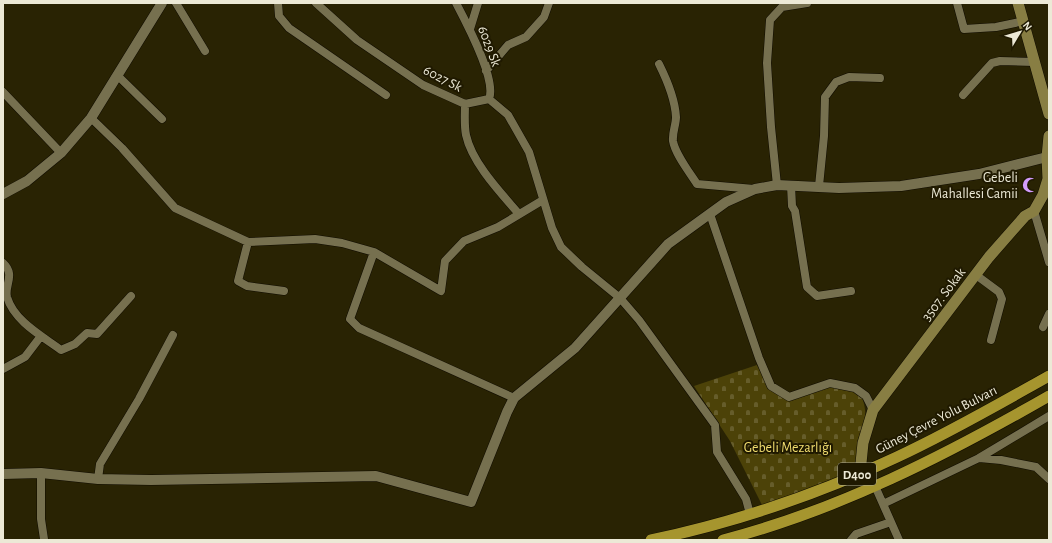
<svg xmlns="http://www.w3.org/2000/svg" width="1052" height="543" font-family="'Alegreya Sans',sans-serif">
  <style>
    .cemetery { fill: url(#cemetery-stones) }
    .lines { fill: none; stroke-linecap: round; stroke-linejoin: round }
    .minor-casing { stroke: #100c00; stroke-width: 9 }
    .tertiary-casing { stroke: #100c00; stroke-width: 11 }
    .secondary-casing { stroke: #100c00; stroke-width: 12 }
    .trunk-casing { stroke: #100c00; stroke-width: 12 }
    .minor { stroke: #76704f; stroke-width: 8 }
    .tertiary { stroke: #76704f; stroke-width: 10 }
    .secondary { stroke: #887e43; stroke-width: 11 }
    .trunk { stroke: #a6952e; stroke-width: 11 }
    .labels { text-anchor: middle; stroke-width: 4; stroke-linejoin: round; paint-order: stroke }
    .shield { fill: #1f1900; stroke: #aeab96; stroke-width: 1 }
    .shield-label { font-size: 13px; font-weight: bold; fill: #ece9d6 }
    .street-label { font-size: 14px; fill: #ece9d6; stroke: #1f1900 }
    .poi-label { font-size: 14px; fill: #ece9d6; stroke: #1f1900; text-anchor: end }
    .park-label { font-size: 14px; fill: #f1dd6f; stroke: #1f1900 }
  </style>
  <defs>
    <pattern id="cemetery-stones" width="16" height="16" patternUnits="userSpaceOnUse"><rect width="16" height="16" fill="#4c4208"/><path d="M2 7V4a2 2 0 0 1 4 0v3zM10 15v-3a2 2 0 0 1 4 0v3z" fill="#665d2b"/></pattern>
  </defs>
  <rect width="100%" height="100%" fill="#292303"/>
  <path class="cemetery" d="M 757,365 L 766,382 L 782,397 L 791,398 L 817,387 L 848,385 C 852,388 857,391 860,395 C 873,413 859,454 851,472 L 763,507 L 730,441 L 694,386 Z"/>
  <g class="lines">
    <g class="minor-casing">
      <path id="minor" d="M 176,3 L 205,51
        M 278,3 L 279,16 L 289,28 L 386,95
        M 316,3 L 357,40 L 423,85 L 465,104 L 489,99 L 508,115 L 529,152 L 552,228 L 561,247 L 582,267 L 620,298 L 639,320 L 715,425 L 717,452 L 746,499 L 750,514
        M 456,3 C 466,22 497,80 489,99
        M 957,3 L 964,29 L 996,27 L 1024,21
        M 470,29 L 478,3
        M 659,64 C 667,80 675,99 676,117 C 676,125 672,133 673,141 C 675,154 690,173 697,184 L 754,189
        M 486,71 L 508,45 L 526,37 L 544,17 L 549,3
        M 117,75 L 162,119
        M 3,92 L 61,153
        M 963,95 L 992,63 L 1000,61 L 1034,62
        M 465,104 C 465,114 464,125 466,135 C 472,163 501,193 519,214
        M 91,118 L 122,148 L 175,208 L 248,242 L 315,239 L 342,243 L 374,252 L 441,291 L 445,261 L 464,241 L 498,227 L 543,200
        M 777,185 L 771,127 L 767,63 L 770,20 L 782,7 L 807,3
        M 791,185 L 792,206 L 795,211 L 807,287 L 817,296 L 851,291
        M 819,186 L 824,136 L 825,97 L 836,82 L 849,77 L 880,78
        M 1034,211 L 1049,262
        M 710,214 L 759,358 L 771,386 L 789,397 L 830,383 L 855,388 L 866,396 L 873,410
        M 248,242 L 238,281 L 247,286 L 284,291
        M 374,252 L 350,319 L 359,328 L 514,398
        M 3,263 C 16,275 4,285 7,297 C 14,321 42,336 61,350 L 75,344 L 87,333 L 97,334 L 131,296
        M 976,275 L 999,292 L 1002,299 L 991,340
        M 1043,327 L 1049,314
        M 3,369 L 25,357 L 41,336
        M 979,458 L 1049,416
        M 41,473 L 41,519 L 44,539
        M 98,479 L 100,464 L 139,399 L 173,335
        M 875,486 L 899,540
        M 883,504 L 979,458 L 1001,460 L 1036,467 L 1049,479
        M 851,540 L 856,534 L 891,522"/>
    </g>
    <g class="tertiary-casing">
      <path id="tertiary" d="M 3,194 L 27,181 L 61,153 L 91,118 L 162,3
        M 3,474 L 41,473 L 98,479 L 151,480 L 376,476 L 471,502 L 507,412 L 514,398 L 575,348 L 668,244 L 726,202 L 755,189 L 777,185 L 839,188 L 901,186 L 979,174 L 1047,157"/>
    </g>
    <g class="secondary-casing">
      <path id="secondary" d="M 1018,3 L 1049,114
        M 860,473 L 863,443 L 873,410 L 989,257 L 1025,216 L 1034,211 L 1043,195 L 1048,179 L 1047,157 L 1049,136"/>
    </g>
    <g class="trunk-casing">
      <path id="trunk" d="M 651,540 C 736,522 819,494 897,457 C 949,433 999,404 1049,376
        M 723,540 C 839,510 946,455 1049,396"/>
    </g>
    <use href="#minor" class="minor"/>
    <use href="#tertiary" class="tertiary"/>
    <use href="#secondary" class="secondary"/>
    <use href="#trunk" class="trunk"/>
  </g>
  <defs>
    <g id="mosque-bare" transform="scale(1.2)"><path d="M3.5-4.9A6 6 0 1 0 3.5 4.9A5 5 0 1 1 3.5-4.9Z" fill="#d39cfd" stroke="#1f1900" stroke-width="2.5" paint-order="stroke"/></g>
  </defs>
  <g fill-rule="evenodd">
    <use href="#mosque-bare" x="1030" y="185"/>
  </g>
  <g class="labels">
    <rect class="shield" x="838" y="463" width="38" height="22" rx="3"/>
    <g class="shield-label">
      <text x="857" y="479">D400</text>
    </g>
    <g class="street-label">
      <text transform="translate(490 46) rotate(69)" y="5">6029 Sk</text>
      <text transform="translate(443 78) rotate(27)" y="5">6027 Sk</text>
      <text transform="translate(943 294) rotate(-53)" y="5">3507. Sokak</text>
      <text transform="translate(936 419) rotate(-27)" y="5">Güney Çevre Yolu Bulvarı</text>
    </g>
    <g class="poi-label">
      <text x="1018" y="182">Gebeli<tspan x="1018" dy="16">Mahallesi Camii</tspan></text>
    </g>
    <g class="park-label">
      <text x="788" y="452">Gebeli Mezarlığı</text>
    </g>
  </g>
  <rect width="1052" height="543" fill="none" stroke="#ece9d6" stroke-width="8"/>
  <g transform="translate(1020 32) rotate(52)" stroke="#1f1900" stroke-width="3" paint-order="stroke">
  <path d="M0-3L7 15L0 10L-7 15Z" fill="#ece9d6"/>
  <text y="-6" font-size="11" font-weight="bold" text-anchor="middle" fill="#ece9d6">N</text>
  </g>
</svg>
